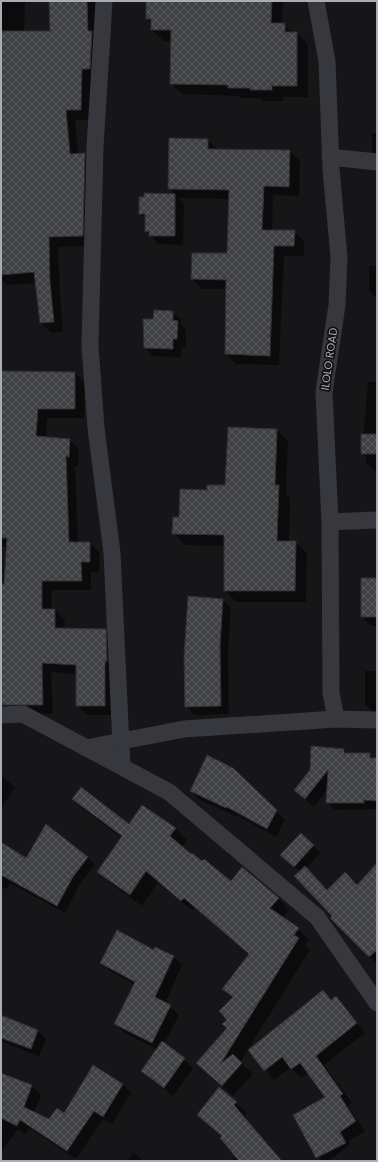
<svg xmlns="http://www.w3.org/2000/svg" width="378" height="1162" font-family="Poppins,sans-serif">
  <style>
    .shadow { fill: #0007 }
    .building { fill: url(#building-cross-hatch); stroke: #303034 }
    .lines { fill: none; stroke-linecap: round; stroke-linejoin: round }
    .minor { stroke: #37383d; stroke-width: 17 }
    .labels { text-anchor: middle; stroke-width: 3.5; stroke-linejoin: round; paint-order: stroke }
    .street-label { font-size: 11px; fill: #a8adb8; stroke: #111113 }
  </style>
  <defs>
    <pattern id="building-cross-hatch" width="8" height="8" patternUnits="userSpaceOnUse"><rect width="8" height="8" fill="#404145"/><path d="M0 0l8 8M0 8l8-8" fill="none" stroke="#595a5e"/></pattern>
  </defs>
  <rect width="100%" height="100%" fill="#161618"/>
  <path class="shadow" d="M 1,1 L 25,2 L 24,32 L 51,32 L 50,1 L 97,1 L 91,120 L 75,120 L 78,154 L 84,154 L 95,164 L 93,246 L 58,247 L 60,293 L 63,332 L 51,333 L 41,323 L 36,283 L 7,285 L 1,278 Z
    M 153,1 L 283,1 L 282,24 L 294,33 L 297,33 L 308,44 L 308,97 L 283,97 L 283,101 L 262,101 L 260,98 L 241,98 L 238,96 L 182,94 L 171,83 L 172,41 L 164,41 L 152,30 L 152,24 L 147,19 Z
    M 372,133 L 377,133 L 377,156 L 372,151 Z
    M 208,140 L 218,150 L 290,151 L 300,161 L 299,196 L 273,195 L 272,231 L 294,231 L 304,241 L 304,256 L 284,256 L 279,365 L 236,364 L 226,354 L 228,301 L 226,298 L 226,289 L 202,289 L 192,279 L 228,254 L 230,199 L 178,198 L 184,204 L 183,245 L 158,244 L 146,231 L 146,220 L 140,214 L 145,194 L 176,195 L 169,188 Z
    M 369,266 L 377,266 L 377,299 L 369,291 Z
    M 172,312 L 181,320 L 181,325 L 186,330 L 186,347 L 182,347 L 181,358 L 153,356 L 145,347 L 154,320 Z
    M 1,372 L 75,373 L 85,383 L 84,418 L 47,418 L 46,438 L 70,440 L 79,449 L 78,466 L 75,466 L 78,543 L 90,543 L 100,553 L 99,572 L 91,572 L 91,590 L 52,590 L 51,610 L 55,610 L 65,620 L 64,629 L 105,630 L 115,640 L 114,715 L 87,715 L 77,705 L 77,674 L 51,672 L 53,714 L 11,714 L 1,718 L 1,585 L 5,585 L 8,547 L 1,547 Z
    M 368,382 L 377,382 L 377,473 L 366,463 L 366,457 L 362,453 Z
    M 277,430 L 288,441 L 286,494 L 290,498 L 289,542 L 295,542 L 307,553 L 306,602 L 236,602 L 225,590 L 225,546 L 185,545 L 173,533 L 180,518 L 208,491 L 226,486 Z
    M 377,579 L 377,626 L 371,626 L 362,616 Z
    M 223,600 L 231,608 L 228,654 L 229,714 L 194,715 L 186,706 Z
    M 365,671 L 377,671 L 377,715 L 365,705 Z
    M 312,747 L 344,750 L 348,754 L 370,754 L 377,761 L 377,809 L 335,810 L 327,802 L 328,789 L 314,807 L 303,798 L 295,790 L 311,770 Z
    M 232,768 L 285,820 L 276,837 L 236,815 L 235,816 L 200,800 L 191,791 Z
    M 1,775 L 15,787 L 1,809 Z
    M 73,799 L 130,825 L 143,806 L 176,829 L 187,840 L 182,847 L 191,856 L 231,882 L 278,898 L 289,910 L 282,918 L 298,929 L 309,940 L 305,946 L 310,950 L 240,1062 L 253,1074 L 233,1096 L 208,1074 L 228,1028 L 233,999 L 223,988 L 249,955 L 195,908 L 193,911 L 158,882 L 142,906 L 110,883 L 99,872 L 122,838 L 84,810 Z
    M 301,834 L 320,853 L 306,868 L 328,891 L 357,886 L 377,864 L 377,964 L 331,918 L 333,916 L 300,872 L 289,861 Z
    M 1,843 L 26,860 L 88,857 L 95,865 L 80,884 L 65,913 L 10,883 L 7,889 L 1,886 Z
    M 155,952 L 173,956 L 182,965 L 165,1003 L 179,1015 L 164,1044 L 193,1068 L 173,1096 L 142,1071 L 157,1049 L 124,1033 L 116,1024 L 135,985 L 110,971 L 101,962 Z
    M 323,991 L 332,1000 L 336,997 L 365,1033 L 324,1065 L 352,1103 L 348,1106 L 365,1131 L 349,1141 L 350,1144 L 329,1161 L 322,1161 L 316,1155 L 327,1097 L 308,1073 L 301,1078 L 291,1067 L 274,1080 L 250,1050 Z
    M 1,1017 L 38,1031 L 46,1039 L 39,1057 L 1,1041 Z
    M 1,1074 L 32,1086 L 41,1095 L 34,1113 L 50,1121 L 123,1084 L 131,1093 L 112,1124 L 103,1119 L 76,1159 L 29,1128 L 26,1134 L 18,1130 L 1,1151 Z
    M 219,1089 L 247,1113 L 245,1117 L 283,1161 L 234,1161 L 233,1160 L 237,1157 L 223,1137 L 198,1115 Z
    M 134,1153 L 144,1161 L 127,1161 Z"/>
  <path class="building" d="M 49,1 L 87,1 L 88,31 L 92,31 L 90,69 L 82,69 L 81,110 L 66,110 L 70,154 L 85,153 L 83,236 L 49,237 L 50,282 L 54,322 L 40,323 L 34,272 L 1,275 L 1,31 L 50,31 Z
    M 152,1 L 272,1 L 271,23 L 285,23 L 285,32 L 297,32 L 297,86 L 272,86 L 272,90 L 250,90 L 250,88 L 228,88 L 228,85 L 170,84 L 171,30 L 151,30 L 151,19 L 146,19 L 146,2 Z
    M 169,138 L 208,139 L 208,149 L 290,150 L 289,187 L 264,186 L 262,230 L 295,230 L 294,246 L 274,246 L 270,356 L 225,354 L 226,280 L 191,279 L 192,253 L 227,253 L 229,190 L 168,189 Z
    M 144,193 L 175,194 L 175,236 L 149,236 L 149,231 L 145,232 L 145,214 L 139,214 L 139,197 L 144,197 Z
    M 154,310 L 173,311 L 173,320 L 178,321 L 177,339 L 173,339 L 173,349 L 144,348 L 143,319 L 153,319 Z
    M 1,371 L 75,372 L 75,409 L 38,409 L 36,436 L 70,439 L 69,457 L 66,456 L 69,542 L 90,542 L 90,562 L 81,562 L 82,581 L 42,581 L 42,609 L 55,609 L 55,628 L 106,629 L 107,661 L 105,662 L 105,706 L 76,706 L 76,665 L 42,663 L 43,705 L 1,705 L 1,584 L 4,584 L 7,538 L 1,538 Z
    M 228,427 L 277,429 L 275,485 L 279,485 L 277,541 L 296,541 L 295,591 L 224,591 L 224,535 L 172,534 L 173,517 L 179,517 L 180,489 L 207,490 L 207,485 L 225,485 Z
    M 361,434 L 377,434 L 377,454 L 361,454 Z
    M 361,578 L 377,578 L 377,617 L 361,617 Z
    M 188,596 L 223,599 L 220,646 L 221,706 L 185,707 L 184,656 Z
    M 311,746 L 344,749 L 344,753 L 370,753 L 370,758 L 377,758 L 377,801 L 364,800 L 364,803 L 326,803 L 328,770 L 305,799 L 294,790 L 310,770 Z
    M 207,755 L 233,768 L 277,810 L 267,829 L 227,807 L 226,808 L 190,791 Z
    M 81,787 L 129,824 L 142,805 L 176,828 L 170,836 L 191,854 L 192,853 L 202,861 L 204,859 L 231,881 L 242,867 L 279,898 L 270,908 L 299,928 L 294,935 L 299,938 L 221,1063 L 233,1054 L 242,1063 L 222,1086 L 196,1063 L 227,1028 L 222,1024 L 227,1020 L 219,1011 L 233,997 L 222,989 L 249,954 L 184,898 L 181,901 L 146,871 L 130,895 L 97,872 L 122,836 L 72,799 Z
    M 46,824 L 88,857 L 73,877 L 57,906 L 1,875 L 1,842 L 26,858 Z
    M 301,833 L 314,845 L 294,867 L 280,855 Z
    M 377,863 L 377,950 L 369,957 L 330,918 L 332,916 L 294,876 L 305,866 L 327,890 L 345,872 L 357,885 Z
    M 117,930 L 154,950 L 155,947 L 174,956 L 155,997 L 171,1005 L 152,1043 L 114,1024 L 135,982 L 100,963 Z
    M 323,990 L 331,1000 L 336,996 L 357,1023 L 316,1056 L 343,1094 L 340,1096 L 356,1121 L 340,1132 L 346,1143 L 316,1158 L 293,1115 L 325,1097 L 300,1063 L 291,1069 L 282,1057 L 264,1071 L 248,1050 Z
    M 1,1015 L 38,1030 L 31,1049 L 1,1038 Z
    M 162,1041 L 185,1058 L 164,1088 L 141,1071 Z
    M 93,1065 L 123,1084 L 103,1117 L 94,1111 L 67,1151 L 20,1120 L 17,1126 L 1,1118 L 1,1073 L 32,1085 L 24,1107 L 49,1119 L 57,1108 L 64,1113 Z
    M 219,1087 L 237,1102 L 234,1105 L 282,1161 L 239,1161 L 220,1138 L 222,1136 L 197,1115 Z"/>
  <g class="lines">
    <path class="minor" d="M 104,1 L 95,147 L 90,346 L 96,428 L 112,553 L 122,767
      M 316,1 L 327,61 L 331,169 L 339,257 L 337,305 L 324,392 L 330,522 L 331,693 L 336,719
      M 330,157 L 377,162
      M 330,522 L 377,520
      M 1,715 L 23,714 L 169,792 L 317,917 L 377,1003
      M 86,748 L 184,729 L 336,719 L 377,720"/>
  </g>
  <g class="labels">
    <g class="street-label">
      <text transform="translate(329 359) rotate(-82)" y="4">ILOLO ROAD</text>
    </g>
  </g>
  <rect width="378" height="1162" fill="none" stroke="#a8adb8" stroke-width="4"/>
</svg>
